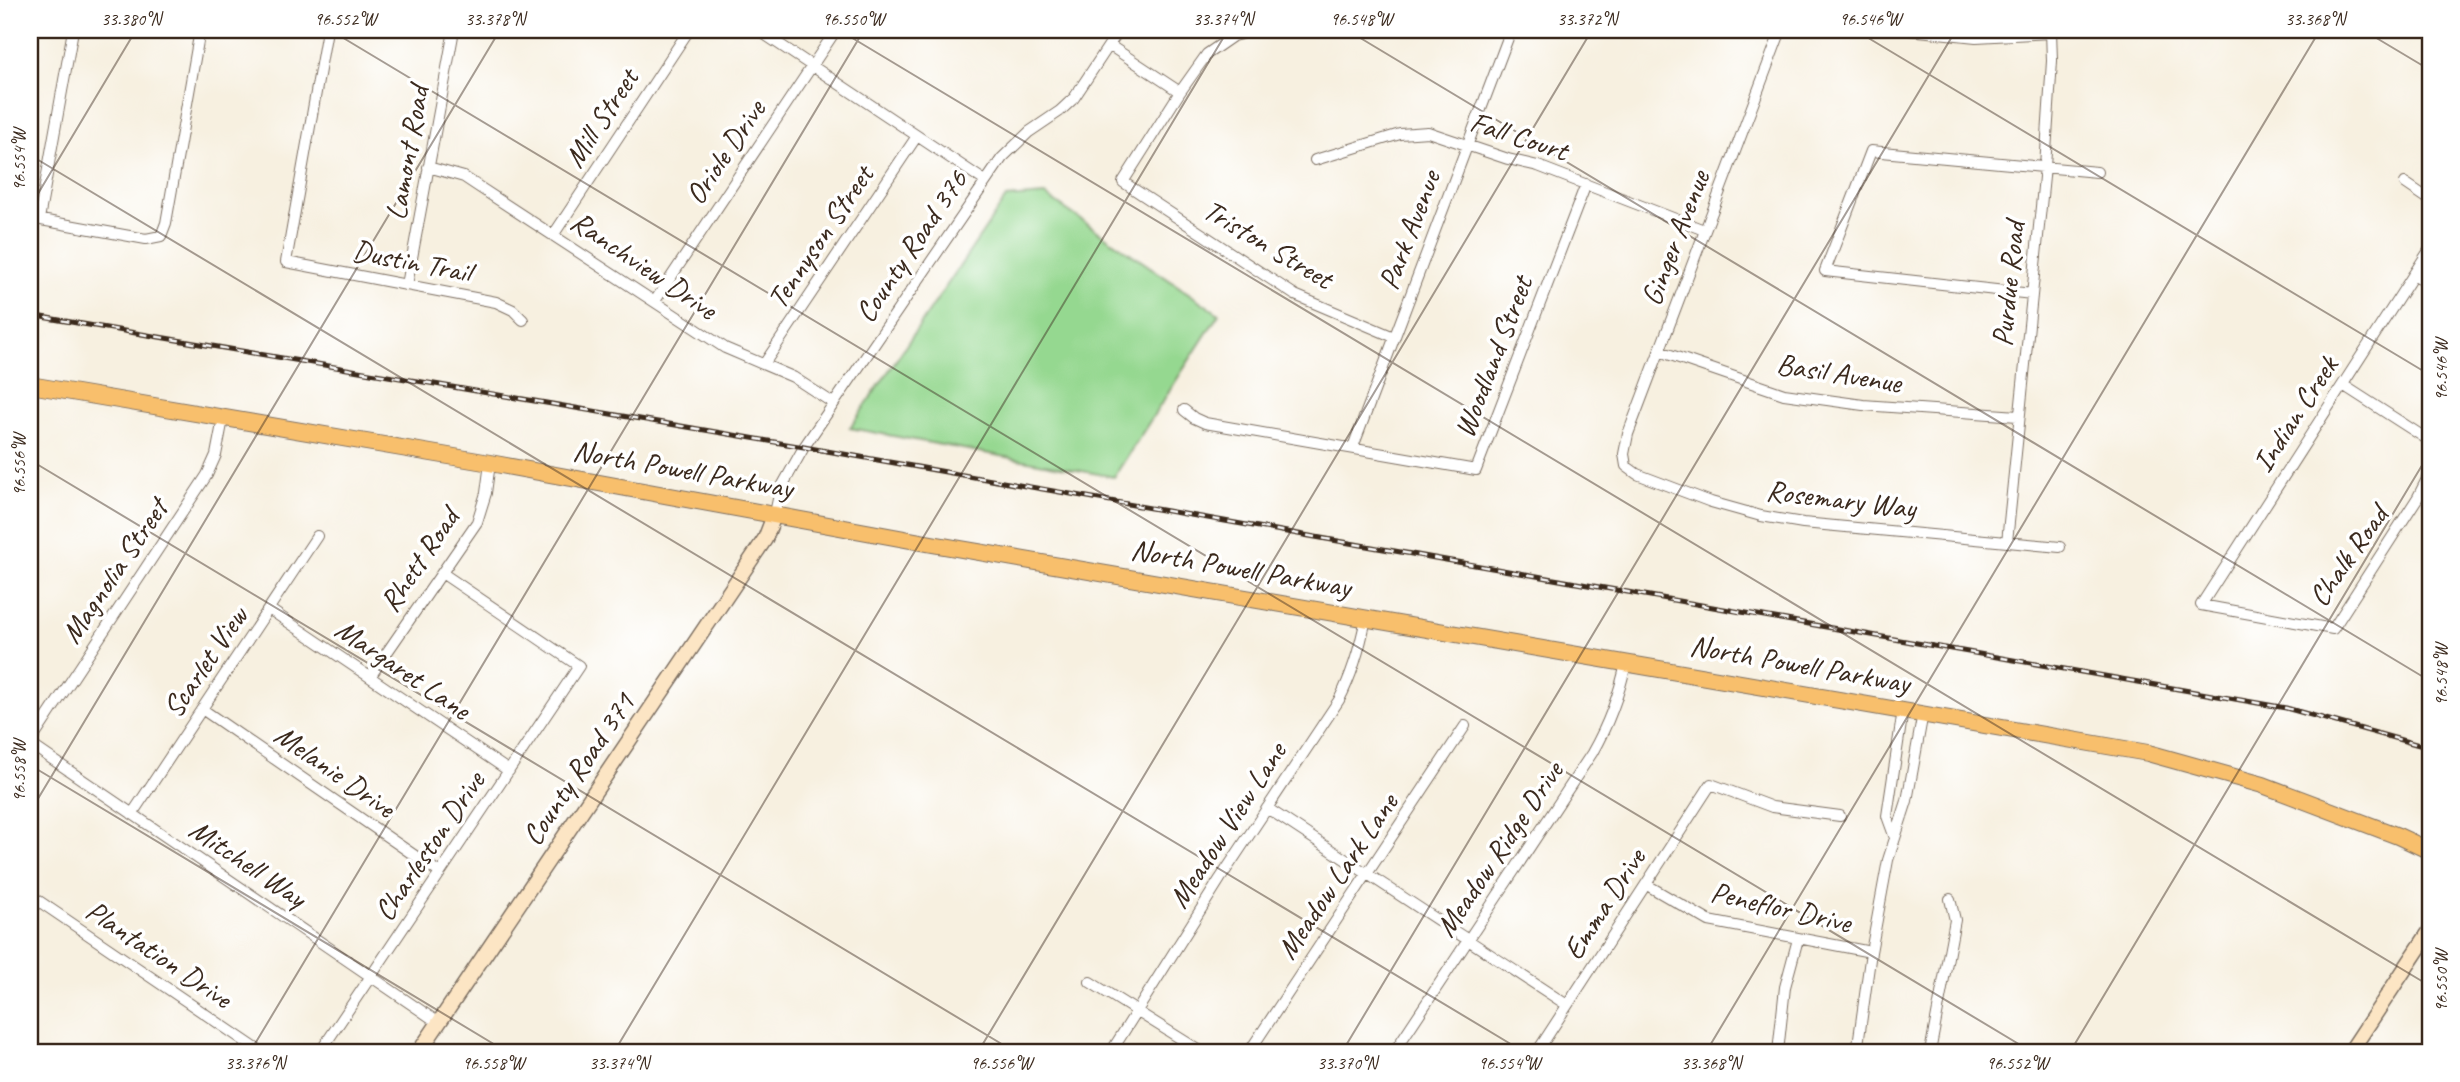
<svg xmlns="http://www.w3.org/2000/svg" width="2460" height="1082" font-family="Caveat,sans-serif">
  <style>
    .green { fill: #95d890; stroke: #688157; stroke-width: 2 }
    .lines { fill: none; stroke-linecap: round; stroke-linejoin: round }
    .street-casing { stroke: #7d6f62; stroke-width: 12 }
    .secondary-casing { stroke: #7d6f62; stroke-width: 17 }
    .primary-casing { stroke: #7d6f62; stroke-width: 18 }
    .street { stroke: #fff; stroke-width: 10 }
    .secondary { stroke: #fce5c4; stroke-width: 14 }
    .primary { stroke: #f8bf6c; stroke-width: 16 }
    .rail-casing { stroke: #3b2a1e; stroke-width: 5 }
    .rail { stroke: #fff; stroke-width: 2.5; stroke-dasharray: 8; stroke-linecap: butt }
    .ticks { fill: none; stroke: #3b2a1e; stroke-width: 2; stroke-opacity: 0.45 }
    .labels { text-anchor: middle; stroke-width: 7; stroke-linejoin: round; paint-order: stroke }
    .street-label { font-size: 30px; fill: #3b2a1e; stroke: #fff }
    .neatline { fill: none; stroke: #3b2a1e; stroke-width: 2.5 }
    .ticks-label { font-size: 18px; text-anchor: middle; fill: #3b2a1e }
  </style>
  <rect width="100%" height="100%" fill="#fff"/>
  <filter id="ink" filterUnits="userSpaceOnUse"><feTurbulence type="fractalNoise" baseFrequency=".0143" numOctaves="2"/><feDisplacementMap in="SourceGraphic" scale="14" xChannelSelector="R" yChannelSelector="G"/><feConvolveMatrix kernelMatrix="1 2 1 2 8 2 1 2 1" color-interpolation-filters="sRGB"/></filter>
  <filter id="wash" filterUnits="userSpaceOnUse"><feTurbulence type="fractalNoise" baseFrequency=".00686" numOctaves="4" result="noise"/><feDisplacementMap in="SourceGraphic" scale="28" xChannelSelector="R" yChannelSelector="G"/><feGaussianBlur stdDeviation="1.57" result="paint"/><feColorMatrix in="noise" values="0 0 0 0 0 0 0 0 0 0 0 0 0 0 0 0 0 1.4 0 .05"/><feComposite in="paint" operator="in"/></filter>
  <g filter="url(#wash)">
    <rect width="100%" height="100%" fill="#f7f0e0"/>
    <path class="green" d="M 1045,195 L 1219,314 L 1114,477 L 850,428 L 1006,198 Z"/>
  </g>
  <g filter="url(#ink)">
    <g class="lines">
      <g class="street-casing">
        <path id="street" d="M 327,30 L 286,262 L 496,302 L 513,310 L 523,320
          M 758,30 L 985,181
          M 1256,30 L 1233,36 L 1207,54 L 1180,92 L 1123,182 L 1295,295 L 1394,337
          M 1781,30 L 1628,434 L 1624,454 L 1626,466 L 1637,474 L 1711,502 L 1761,516 L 1803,523 L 2060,547
          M 1909,30 L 1976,37 L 2051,33
          M 1109,45 L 1180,92
          M 1315,160 L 1400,134 L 1428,132 L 1508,159 L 1538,166 L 1704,230
          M 428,167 L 464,177 L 476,185 L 725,348 L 793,377 L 833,403
          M 2405,183 L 2430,200
          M 30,218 L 146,239 L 161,236 L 166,223 L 200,30
          M 39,219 L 73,30
          M 554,234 L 689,30
          M 2430,249 L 2201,605 L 2333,629 L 2418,497 L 2430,473
          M 2413,275 L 2430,285
          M 407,285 L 454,30
          M 2032,294 L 1825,271 L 1871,151 L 2097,172
          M 655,301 L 836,30
          M 1659,351 L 1784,394 L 1863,405 L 2018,416
          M 764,364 L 917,136
          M 2343,385 L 2430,441
          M 1184,410 L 1194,418 L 1205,423 L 1476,470 L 1586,184
          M 1353,447 L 1511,30
          M 775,513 L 780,490 L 804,447 L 1002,158 L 1029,132 L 1060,111 L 1074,98 L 1119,30
          M 2007,542 L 2045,167 L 2052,61 L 2051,30
          M 269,609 L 509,771
          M 370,677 L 477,522 L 486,493 L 490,463
          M 202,709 L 440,873
          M 30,743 L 207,475 L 216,455 L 223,419
          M 30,744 L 439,1023
          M 1267,808 L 1567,1005
          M 132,814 L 317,536
          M 1895,838 L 1887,816 L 1903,710
          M 1647,885 L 1709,921 L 1871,952
          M 30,895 L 261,1052
          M 1090,982 L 1202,1052
          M 30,1045 L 40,1052
          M 320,1052 L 579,666 L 442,573
          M 1111,1052 L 1220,879 L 1339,700 C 1353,673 1360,648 1366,618
          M 1249,1052 L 1465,726
          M 1394,1052 L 1592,753 C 1609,723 1619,696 1626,663
          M 1537,1052 L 1711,784 L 1772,807 L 1840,816
          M 1778,1052 L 1785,987 L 1798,939
          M 1857,1052 L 1871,952 L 1888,860 L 1907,801 L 1923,713
          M 1930,1052 L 1955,920 L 1950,899"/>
      </g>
      <g class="secondary-casing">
        <path id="secondary" d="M 419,1052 L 765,539 L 775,513
          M 2350,1052 L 2430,931"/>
      </g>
      <g class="primary-casing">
        <path id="primary" d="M 30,385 L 490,463 L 932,544 L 2148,753 L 2263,785 L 2398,836 L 2430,851"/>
      </g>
      <use href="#street" class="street"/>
      <use href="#secondary" class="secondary"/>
      <use href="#primary" class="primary"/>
      <g class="rail-casing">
        <path id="rail" d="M 30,315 L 804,447 L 2286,708 L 2430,748"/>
      </g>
      <use href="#rail" class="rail"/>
    </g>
  </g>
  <path class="ticks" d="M 330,30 L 2032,1052M 839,30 L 2430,986M 1347,30 L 2430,681M 1855,30 L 2430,375M 2363,30 L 2430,70M 30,155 L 1524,1052M 30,207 L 136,30M 30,460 L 1015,1052M 30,765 L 507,1052M 30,812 L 500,30M 250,1052 L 864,30M 614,1052 L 1228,30M 978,1052 L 1592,30M 1342,1052 L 1956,30M 1706,1052 L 2320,30M 2070,1052 L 2430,452"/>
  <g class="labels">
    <g class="street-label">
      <text transform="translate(601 118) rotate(-57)" y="10">Mill Street</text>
      <text transform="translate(1519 136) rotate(18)" y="10">Fall Court</text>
      <text transform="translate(725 152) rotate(-56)" y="10">Oriole Drive</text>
      <text transform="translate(407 153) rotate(-80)" y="10">Lamont Road</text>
      <text transform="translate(1409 230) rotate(-69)" y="10">Park Avenue</text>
      <text transform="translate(820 237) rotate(-56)" y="10">Tennyson Street</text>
      <text transform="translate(1675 238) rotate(-69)" y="10">Ginger Avenue</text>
      <text transform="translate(1268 244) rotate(31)" y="10">Triston Street</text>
      <text transform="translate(911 246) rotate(-56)" y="10">County Road 376</text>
      <text transform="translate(412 261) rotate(11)" y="10">Dustin Trail</text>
      <text transform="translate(644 265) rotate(34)" y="10">Ranchview Drive</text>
      <text transform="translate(2008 284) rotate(-84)" y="10">Purdue Road</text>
      <text transform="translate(1493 357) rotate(-69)" y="10">Woodland Street</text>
      <text transform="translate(1839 373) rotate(9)" y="10">Basil Avenue</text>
      <text transform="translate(2295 414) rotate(-57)" y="10">Indian Creek</text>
      <text transform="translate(683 469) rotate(10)" y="10">North Powell Parkway</text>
      <text transform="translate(1841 499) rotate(7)" y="10">Rosemary Way</text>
      <text transform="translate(2348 556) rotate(-55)" y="10">Chalk Road</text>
      <text transform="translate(419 560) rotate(-56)" y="10">Rhett Road</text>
      <text transform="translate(1241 568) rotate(10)" y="10">North Powell Parkway</text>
      <text transform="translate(114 571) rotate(-56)" y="10">Magnolia Street</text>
      <text transform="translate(205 662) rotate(-56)" y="10">Scarlet View</text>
      <text transform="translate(1800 664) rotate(10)" y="10">North Powell Parkway</text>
      <text transform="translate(403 669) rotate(34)" y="10">Margaret Lane</text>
      <text transform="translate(578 769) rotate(-56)" y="10">County Road 371</text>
      <text transform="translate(335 771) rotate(35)" y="10">Melanie Drive</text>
      <text transform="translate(1227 825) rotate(-57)" y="10">Meadow View Lane</text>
      <text transform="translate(429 846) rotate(-56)" y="10">Charleston Drive</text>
      <text transform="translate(1499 849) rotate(-56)" y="10">Meadow Ridge Drive</text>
      <text transform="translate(248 863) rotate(34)" y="10">Mitchell Way</text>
      <text transform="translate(1337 876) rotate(-56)" y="10">Meadow Lark Lane</text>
      <text transform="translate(1604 904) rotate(-57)" y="10">Emma Drive</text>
      <text transform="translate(1781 907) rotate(13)" y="10">Peneflor Drive</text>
      <text transform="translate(159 954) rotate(34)" y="10">Plantation Drive</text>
    </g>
  </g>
  <rect width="2460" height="1082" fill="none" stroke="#fff" stroke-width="77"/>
  <rect x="38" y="38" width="2384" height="1006" class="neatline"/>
  <g class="ticks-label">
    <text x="131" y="25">33.380°N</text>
    <text x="345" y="25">96.552°W</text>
    <text x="495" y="25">33.378°N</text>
    <text x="853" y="25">96.550°W</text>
    <text x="1223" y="25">33.374°N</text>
    <text x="1361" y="25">96.548°W</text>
    <text x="1587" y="25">33.372°N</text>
    <text x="1870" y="25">96.546°W</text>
    <text x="2315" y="25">33.368°N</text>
    <text transform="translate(19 160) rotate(-90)" y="6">96.554°W</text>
    <text transform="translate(2441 370) rotate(-90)" y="6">96.546°W</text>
    <text transform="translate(19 465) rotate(-90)" y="6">96.556°W</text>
    <text transform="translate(2441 675) rotate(-90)" y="6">96.548°W</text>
    <text transform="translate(19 771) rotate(-90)" y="6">96.558°W</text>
    <text transform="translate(2441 981) rotate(-90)" y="6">96.550°W</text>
    <text x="255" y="1069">33.376°N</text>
    <text x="493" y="1069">96.558°W</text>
    <text x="619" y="1069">33.374°N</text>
    <text x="1001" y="1069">96.556°W</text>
    <text x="1347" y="1069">33.370°N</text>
    <text x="1509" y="1069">96.554°W</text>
    <text x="1711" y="1069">33.368°N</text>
    <text x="2017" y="1069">96.552°W</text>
  </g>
</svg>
